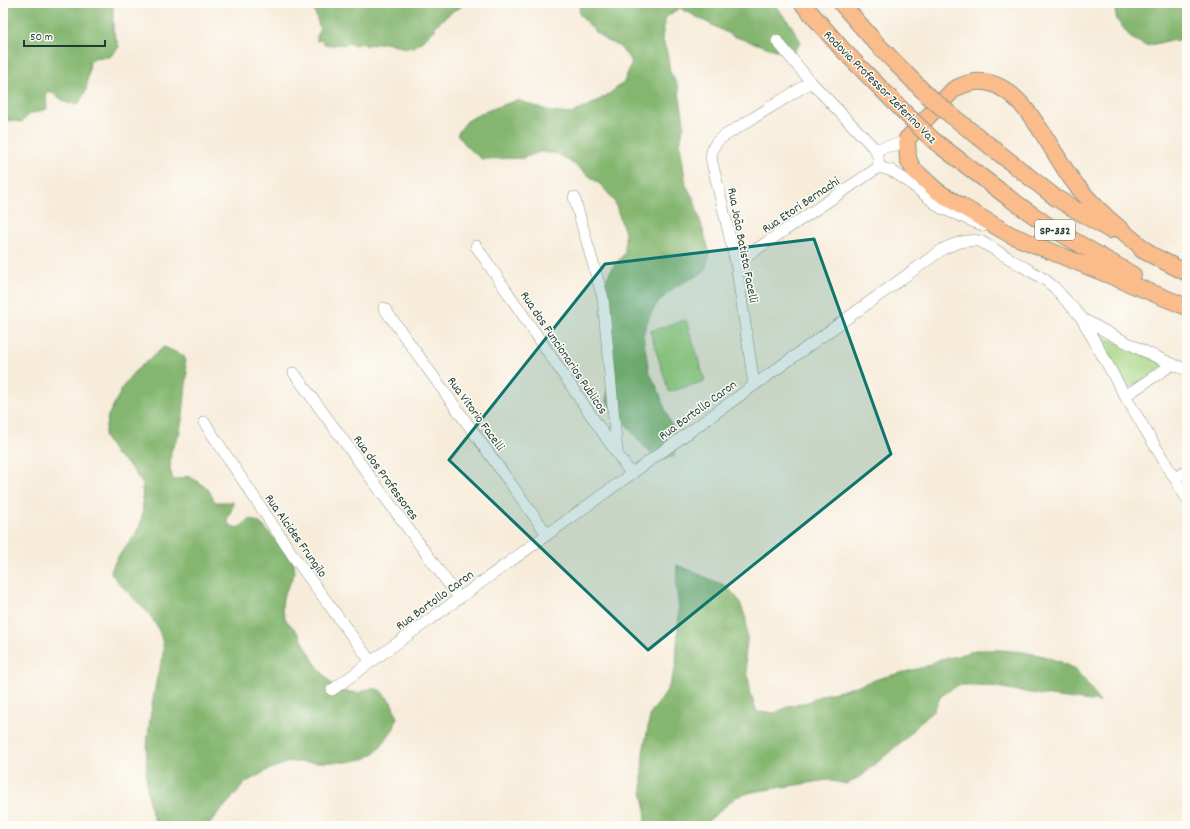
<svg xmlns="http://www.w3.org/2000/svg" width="1190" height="829" font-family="Dekko,sans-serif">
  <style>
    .green { fill: #a5d481; stroke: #62885a }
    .forest { fill: #84b66f; stroke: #527a52 }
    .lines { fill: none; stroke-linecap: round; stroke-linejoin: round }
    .minor-casing { stroke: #8b9487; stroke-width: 12 }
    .highway-casing { stroke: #8b9487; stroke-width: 18 }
    .minor { stroke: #fff; stroke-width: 11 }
    .highway { stroke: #fabc8b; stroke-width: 16 }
    .highway-bridge-casing { stroke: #8b9487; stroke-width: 18; stroke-linecap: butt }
    .highway-bridge { stroke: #fabc8b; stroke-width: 16 }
    .marked { fill: #0f766e; fill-opacity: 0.2; stroke: #0f766e; stroke-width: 3; stroke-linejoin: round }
    .labels { text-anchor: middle; stroke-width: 3; stroke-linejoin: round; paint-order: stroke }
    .shield { fill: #fdfcf7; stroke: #62766e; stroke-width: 1 }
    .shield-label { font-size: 12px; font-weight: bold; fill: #1f3d34 }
    .street-label { font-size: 13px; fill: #1f3d34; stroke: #fdfcf7 }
  </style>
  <rect width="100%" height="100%" fill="#fdfcf7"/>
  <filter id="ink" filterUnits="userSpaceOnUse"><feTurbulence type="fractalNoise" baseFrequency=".025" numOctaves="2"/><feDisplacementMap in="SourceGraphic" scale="8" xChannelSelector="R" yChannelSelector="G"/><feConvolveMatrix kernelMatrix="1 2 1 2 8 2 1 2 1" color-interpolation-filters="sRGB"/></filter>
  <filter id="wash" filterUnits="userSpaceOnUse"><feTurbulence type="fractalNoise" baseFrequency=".012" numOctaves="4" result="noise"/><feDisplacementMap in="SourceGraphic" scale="16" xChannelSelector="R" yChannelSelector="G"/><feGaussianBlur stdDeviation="0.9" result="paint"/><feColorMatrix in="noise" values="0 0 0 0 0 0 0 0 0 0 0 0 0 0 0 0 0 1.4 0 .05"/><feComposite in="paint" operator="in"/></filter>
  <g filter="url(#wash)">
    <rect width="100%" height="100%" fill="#f7ecda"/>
    <path class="green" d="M 686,320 L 705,381 L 669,392 L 650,331 Z
      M 1094,333 L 1166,365 L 1126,390 Z"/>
    <path class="forest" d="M 3,3 L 113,3 L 113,30 L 119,47 L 110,57 L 95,58 L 90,61 L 86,91 L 78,104 L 67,103 L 48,90 L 46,93 L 47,109 L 30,114 L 22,122 L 7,120 L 3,133 Z
      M 312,3 L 465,3 L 458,9 L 454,10 L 434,27 L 436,29 C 428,35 418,48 408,48 C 404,49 392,43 387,43 L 385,44 L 384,42 L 382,43 L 377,43 L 374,45 L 369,44 L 366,46 L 364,43 L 362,44 L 361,43 L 355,45 L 348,43 L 345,45 L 336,44 L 334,46 L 333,44 L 331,45 L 327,44 L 326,45 L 321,40 L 317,41 L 317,35 L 320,29 Z
      M 580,3 L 773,3 L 791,25 L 801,42 L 791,55 L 733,36 L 680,8 L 666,17 L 662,37 L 667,53 L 670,72 L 678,86 L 684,123 L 680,144 L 686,185 L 694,200 L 710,254 L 704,272 L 675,287 L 658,302 L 649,317 L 643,335 L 649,372 L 657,387 L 670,422 L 678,437 L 674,457 L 656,460 L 606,401 L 610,380 L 604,284 L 612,268 L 625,253 L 625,233 L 614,200 L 601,185 L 575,165 L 558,154 L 540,152 L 523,158 L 482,159 L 469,149 L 457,134 L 467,121 L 481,113 L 517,100 L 552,112 L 571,114 L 592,104 L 609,94 L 624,82 L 632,62 L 620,47 L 604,39 L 592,28 L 579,14 Z
      M 1133,3 L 1187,3 L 1187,40 L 1167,41 L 1146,46 L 1131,38 L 1117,20 L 1114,6 Z
      M 164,347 L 184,356 L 187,374 L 183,415 L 179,435 L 171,451 L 170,469 L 173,480 L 189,476 L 208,489 L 215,502 L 233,502 L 233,506 L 227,520 L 229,525 L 238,528 L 251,519 L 260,523 L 284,548 L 294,563 L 295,573 L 283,597 L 282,609 L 286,620 L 299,634 L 314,662 L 332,685 L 341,691 L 359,693 L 371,688 L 380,690 L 391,702 L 397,716 L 394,728 L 377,751 L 367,758 L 347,762 L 289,762 L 270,769 L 246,782 L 211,822 L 209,826 L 157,826 C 140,792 147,741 152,705 C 154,696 155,687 157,678 C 160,664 166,655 162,640 C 154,608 126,597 111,572 C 116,554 129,546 138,530 C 144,519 143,499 142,487 L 144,486 L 129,465 L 116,455 L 104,436 L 108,416 L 124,385 L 134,372 Z
      M 677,565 L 726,586 L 739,600 L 746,619 L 747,640 L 745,658 L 751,695 L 757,712 L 775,713 L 789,706 L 808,702 L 822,695 L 841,691 L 884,677 L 925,667 L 940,659 L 958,656 L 975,650 L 1000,650 L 1023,652 L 1043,656 L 1061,662 L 1076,670 L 1091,688 L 1099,702 L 1042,695 L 997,687 L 979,685 L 958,685 L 941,696 L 933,711 L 919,723 L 908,736 L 864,774 L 847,784 L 827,780 L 752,792 L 736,797 L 702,826 L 644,826 L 646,810 L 642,792 L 642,771 L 643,753 L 651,712 L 662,699 L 670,684 L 676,666 L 679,609 L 676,586 Z"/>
  </g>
  <g filter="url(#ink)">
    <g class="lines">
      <g class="minor-casing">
        <path id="minor" d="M 777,41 L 811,82 L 875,149 L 878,157 L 879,167
          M 875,149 L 899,144 L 907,139
          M 879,167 L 892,171 L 909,182 L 941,208 L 984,226
          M 574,197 L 603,298 L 617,452
          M 476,246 L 631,474
          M 736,263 L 879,167
          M 384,308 L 547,534
          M 1081,318 C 1115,337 1151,356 1187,370
          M 294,373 L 459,598
          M 754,385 L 736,263 L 711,158 C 712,148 714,144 721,138 L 811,82
          M 1125,396 L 1173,364
          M 204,422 L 294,557 L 371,662
          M 1175,478 L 1187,471
          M 332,690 L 943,249 C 956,243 966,239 980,241 L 1044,279 L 1054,287 L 1081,317 L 1125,396 L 1187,499"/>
      </g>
      <g class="highway-casing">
        <path id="highway" d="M 802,3 L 842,49 L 907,115
          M 841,3 L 876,43 L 927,95
          M 952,116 L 1056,198 L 1110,230
          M 933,140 L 1009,198 L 1050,227 L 1133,275
          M 1142,250 L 1187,273
          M 1150,254 C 1125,233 1098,212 1077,186 C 1047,151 1015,53 953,90 L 907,139 L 908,159 L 913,169 L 937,191 L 961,206 L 1011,235 L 1187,307"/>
      </g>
      <use href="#minor" class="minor"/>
      <use href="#highway" class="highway"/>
      <g class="highway-bridge-casing">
        <path id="highway-bridge" d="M 927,95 L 952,116
          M 907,115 L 933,140"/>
      </g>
      <use href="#highway-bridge" class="highway-bridge"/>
    </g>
  </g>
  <path class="marked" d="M 814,239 L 891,454 L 648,650 L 449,460 L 605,264 Z"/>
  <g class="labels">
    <rect class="shield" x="1035" y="220" width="40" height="20" rx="3"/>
    <g class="shield-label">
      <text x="1055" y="234">SP-332</text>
    </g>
    <g class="street-label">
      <text transform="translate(881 86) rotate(45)" y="5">Rodovia Professor Zeferino Vaz</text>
      <text transform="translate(800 204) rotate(-34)" y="5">Rua Etori Bernachi</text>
      <text transform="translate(744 245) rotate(79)" y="5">Rua João Batista Facelli</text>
      <text transform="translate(565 352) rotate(56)" y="5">Rua dos Funcionarios Publicos</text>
      <text transform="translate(697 409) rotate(-36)" y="5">Rua Bortollo Caron</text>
      <text transform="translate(477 413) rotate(54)" y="5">Rua Vitorio Facelli</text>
      <text transform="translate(387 477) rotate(54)" y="5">Rua dos Professores</text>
      <text transform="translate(297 535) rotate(55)" y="5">Rua Alcides Frungilo</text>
      <text transform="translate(434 599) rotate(-36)" y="5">Rua Bortollo Caron</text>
    </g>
  </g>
  <rect width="1190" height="829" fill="none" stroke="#fdfcf7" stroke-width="16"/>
  <path d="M24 40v6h81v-6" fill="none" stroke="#1f3d34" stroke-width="2"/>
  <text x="30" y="40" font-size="12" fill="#1f3d34" stroke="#fdfcf7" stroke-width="3" paint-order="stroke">50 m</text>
</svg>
